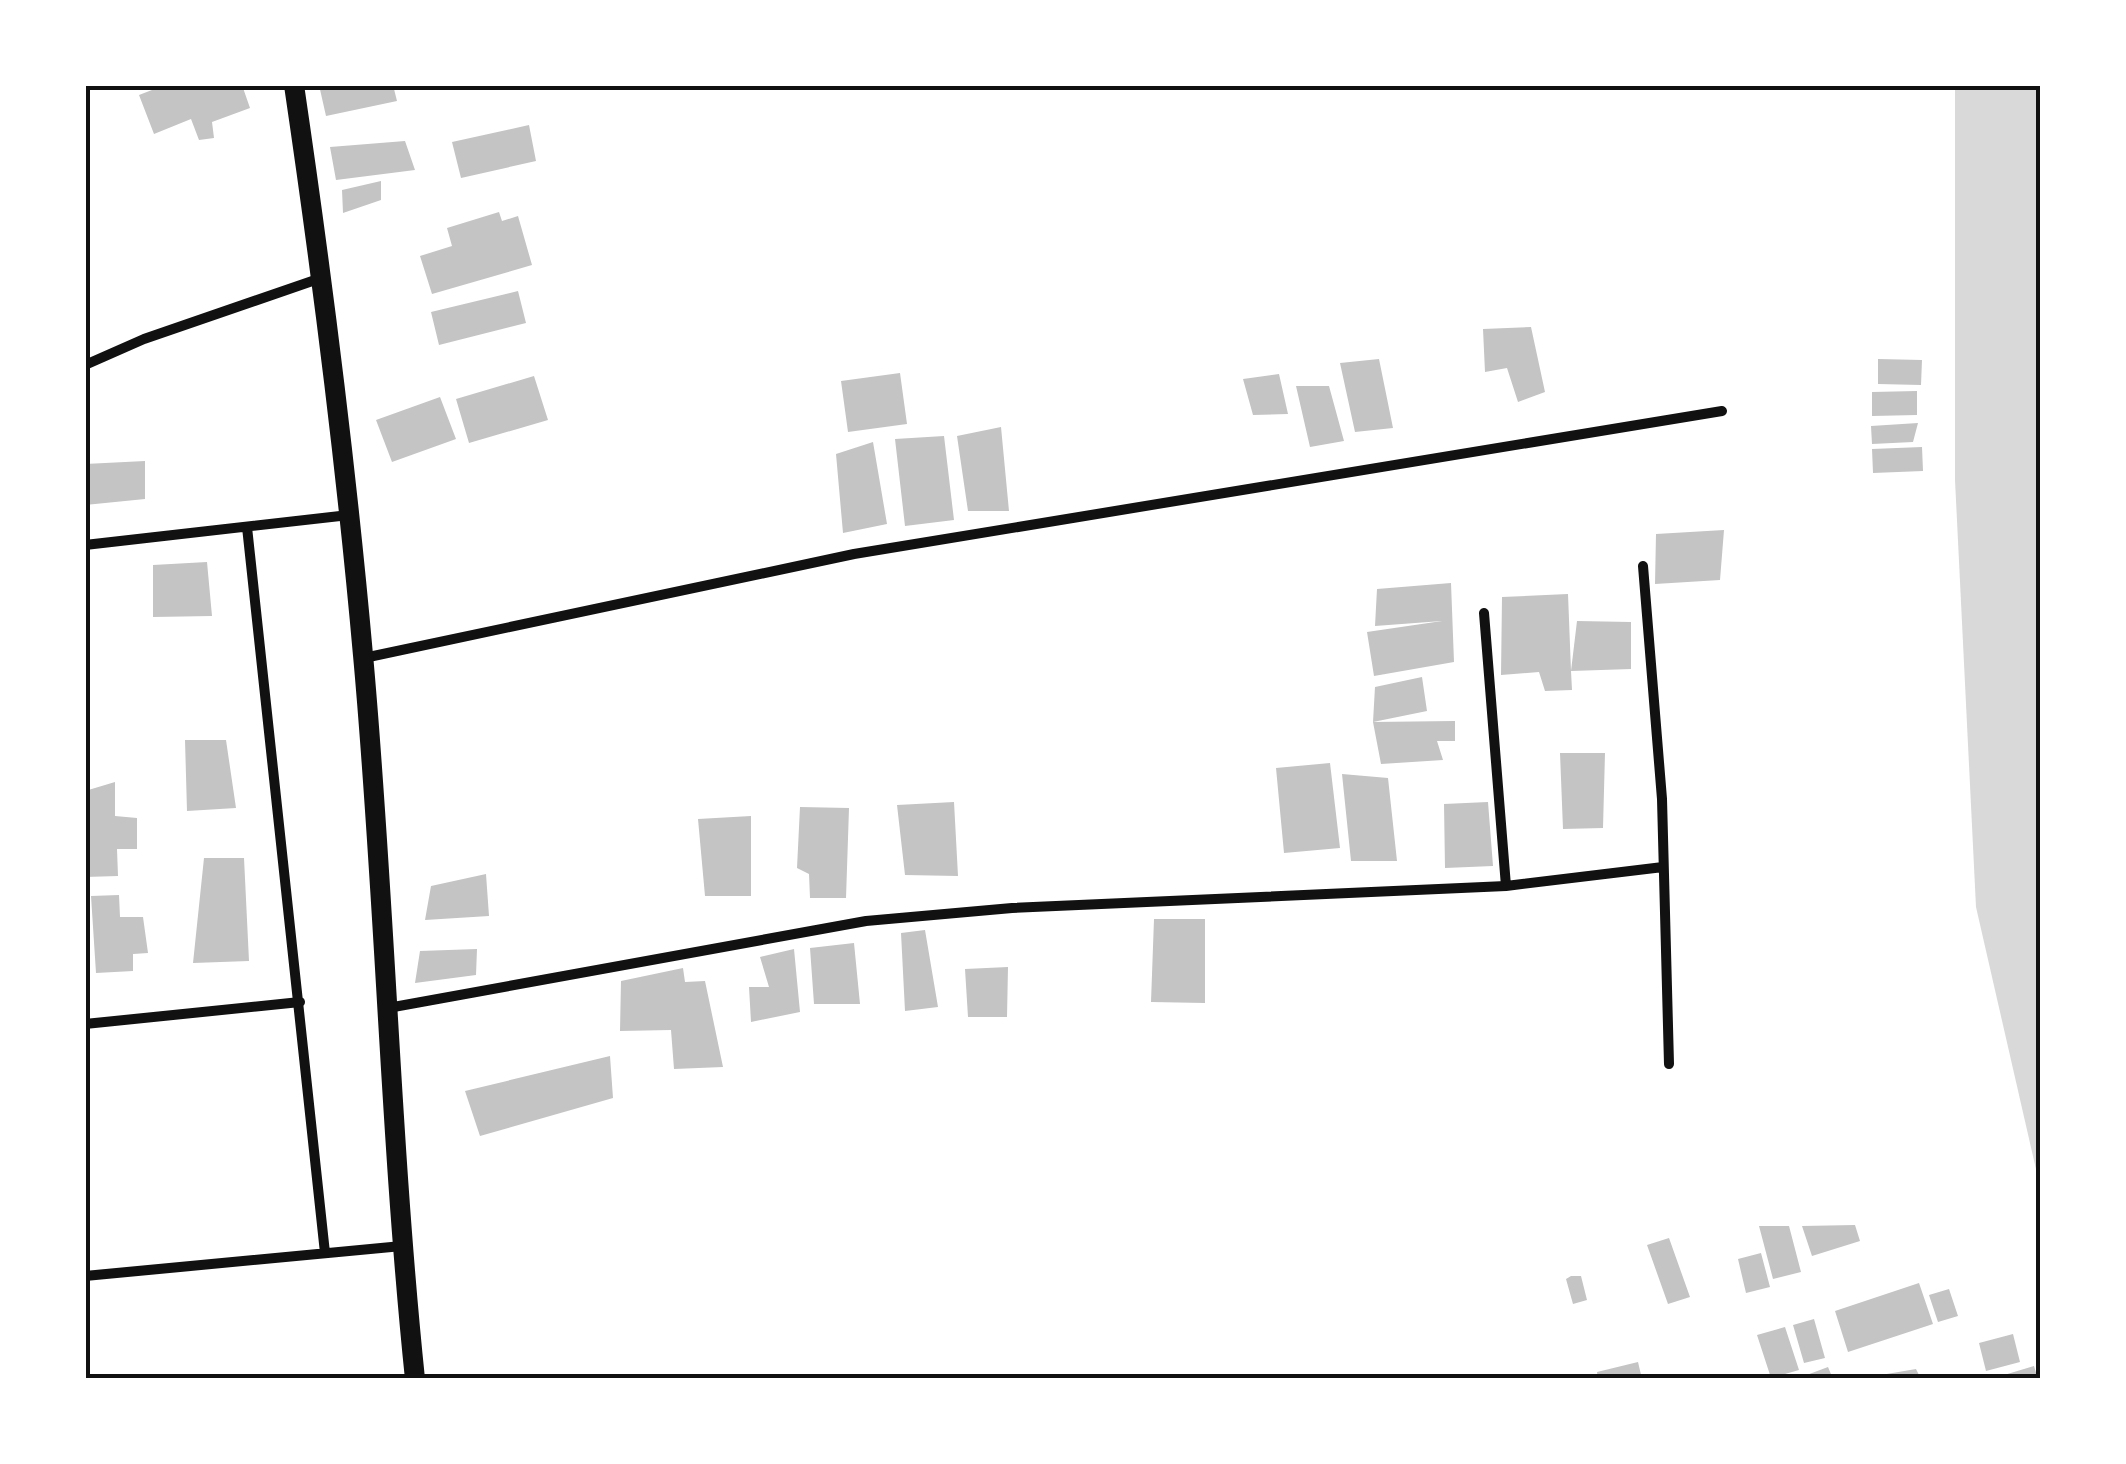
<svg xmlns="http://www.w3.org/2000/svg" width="2126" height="1464" font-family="Signika,sans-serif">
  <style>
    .water { fill: #d9d9d9 }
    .building { fill: #c4c4c4 }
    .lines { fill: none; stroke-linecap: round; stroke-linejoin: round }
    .minor { stroke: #111; stroke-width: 10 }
    .secondary { stroke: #111; stroke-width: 20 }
    .neatline { fill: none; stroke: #111; stroke-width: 4 }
  </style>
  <rect width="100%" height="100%" fill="#fff"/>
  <path class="water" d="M 1955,85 L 2041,85 L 2041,1191 L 1976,907 L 1955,480 Z"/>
  <path class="building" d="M 165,85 L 242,85 L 250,108 L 212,122 L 214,138 L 199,140 L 191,119 L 154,134 L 139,95 Z
    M 319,85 L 393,85 L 397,101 L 326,116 Z
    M 529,125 L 536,161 L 461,178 L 452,142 Z
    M 405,141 L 415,170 L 336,180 L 330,147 Z
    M 381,181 L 381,200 L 343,213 L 342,190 Z
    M 499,212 L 502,221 L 518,216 L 532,265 L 432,294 L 420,256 L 452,246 L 447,228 Z
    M 518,291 L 526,323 L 439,345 L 431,312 Z
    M 1531,327 L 1545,392 L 1518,402 L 1507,368 L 1485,372 L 1483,329 Z
    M 1379,359 L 1393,428 L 1355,432 L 1340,363 Z
    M 1878,359 L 1922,360 L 1921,385 L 1878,384 Z
    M 900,373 L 907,424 L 848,432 L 841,381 Z
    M 1279,374 L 1288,414 L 1253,415 L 1243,379 Z
    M 534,376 L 548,420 L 469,443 L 456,399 Z
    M 1296,386 L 1329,386 L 1344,441 L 1310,447 Z
    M 1917,391 L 1917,415 L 1872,416 L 1872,392 Z
    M 440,397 L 456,439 L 392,462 L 376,420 Z
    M 1918,423 L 1913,442 L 1872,444 L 1871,426 Z
    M 1001,427 L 1009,511 L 968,511 L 957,436 Z
    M 944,436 L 954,520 L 905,526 L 895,439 Z
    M 873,442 L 887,524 L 843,533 L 836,454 Z
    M 1922,447 L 1923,471 L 1873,473 L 1872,449 Z
    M 145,461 L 145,499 L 85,505 L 85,464 Z
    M 1724,530 L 1720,580 L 1655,584 L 1656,534 Z
    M 207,562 L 212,616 L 153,617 L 153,565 Z
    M 1451,583 L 1454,662 L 1374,676 L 1367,632 L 1442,621 L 1375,626 L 1377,589 Z
    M 1568,594 L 1571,671 L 1577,621 L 1631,622 L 1631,669 L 1571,671 L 1572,690 L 1545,691 L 1539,672 L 1501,675 L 1502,597 Z
    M 1422,677 L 1427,711 L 1373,722 L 1375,687 Z
    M 1455,721 L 1455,741 L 1437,741 L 1443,760 L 1381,764 L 1373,722 Z
    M 185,740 L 226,740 L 236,808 L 187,811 Z
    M 1560,753 L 1605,753 L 1603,828 L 1563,829 Z
    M 1330,763 L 1340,848 L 1284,853 L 1276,768 Z
    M 1342,774 L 1388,778 L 1397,861 L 1351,861 Z
    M 115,782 L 115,816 L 137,818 L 137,849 L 117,849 L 118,876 L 85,877 L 85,791 Z
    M 954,802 L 958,876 L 905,875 L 897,805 Z
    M 1488,802 L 1493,866 L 1445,868 L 1444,804 Z
    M 800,807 L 849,808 L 846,898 L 810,898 L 809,874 L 797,868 Z
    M 751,816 L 751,896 L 705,896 L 698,819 Z
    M 204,858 L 244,858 L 249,961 L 193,963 Z
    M 486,874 L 489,916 L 425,920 L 431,886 Z
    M 119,895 L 120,917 L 143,917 L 148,953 L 133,954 L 133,971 L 96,973 L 91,896 Z
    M 1154,919 L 1205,919 L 1205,1003 L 1151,1002 Z
    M 925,930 L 938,1007 L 905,1011 L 901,933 Z
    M 854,943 L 860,1004 L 814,1004 L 810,948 Z
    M 477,949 L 476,975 L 415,983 L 420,951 Z
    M 794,949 L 800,1012 L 751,1022 L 749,987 L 769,987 L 760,957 Z
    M 1008,967 L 1007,1017 L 968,1017 L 965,969 Z
    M 683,968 L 685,982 L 705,981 L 723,1067 L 674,1069 L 671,1030 L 620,1031 L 621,981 Z
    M 610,1056 L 613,1098 L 480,1136 L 465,1091 Z
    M 1855,1225 L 1860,1241 L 1812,1256 L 1802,1226 Z
    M 1759,1226 L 1789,1226 L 1801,1272 L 1773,1279 Z
    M 1669,1238 L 1690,1297 L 1668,1304 L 1647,1245 Z
    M 1761,1253 L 1770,1287 L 1746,1293 L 1738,1259 Z
    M 1571,1276 L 1581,1276 L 1587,1300 L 1573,1304 L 1566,1279 Z
    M 1919,1283 L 1933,1324 L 1848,1352 L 1835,1311 Z
    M 1949,1289 L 1958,1316 L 1938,1322 L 1929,1295 Z
    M 1814,1319 L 1825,1358 L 1804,1363 L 1793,1325 Z
    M 1785,1327 L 1799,1370 L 1771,1378 L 1757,1335 Z
    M 2013,1334 L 2020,1362 L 1986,1371 L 1979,1343 Z
    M 1638,1362 L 1642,1379 L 1598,1379 L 1597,1372 Z
    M 2034,1366 L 2038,1379 L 1994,1379 L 1994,1378 Z
    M 1828,1367 L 1833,1379 L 1796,1379 Z
    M 1916,1369 L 1921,1379 L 1869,1379 L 1869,1377 Z"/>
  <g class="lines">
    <path class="minor" d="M 85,365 L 144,339 L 321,278
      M 247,527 L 325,1253
      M 85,545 L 349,515
      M 1643,566 L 1662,799 L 1669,1064
      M 1484,613 L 1506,886
      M 364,658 L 854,554 L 1722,411
      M 388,1008 L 866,921 L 1012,908 L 1506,886 L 1663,867
      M 85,1024 L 300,1002
      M 85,1276 L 402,1246"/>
    <path class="secondary" d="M 294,85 C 322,275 346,464 363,655 C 385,896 390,1138 415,1379"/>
  </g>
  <rect width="2126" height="1464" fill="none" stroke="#ffffff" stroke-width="175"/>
  <rect x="88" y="88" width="1950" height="1288" class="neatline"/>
</svg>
